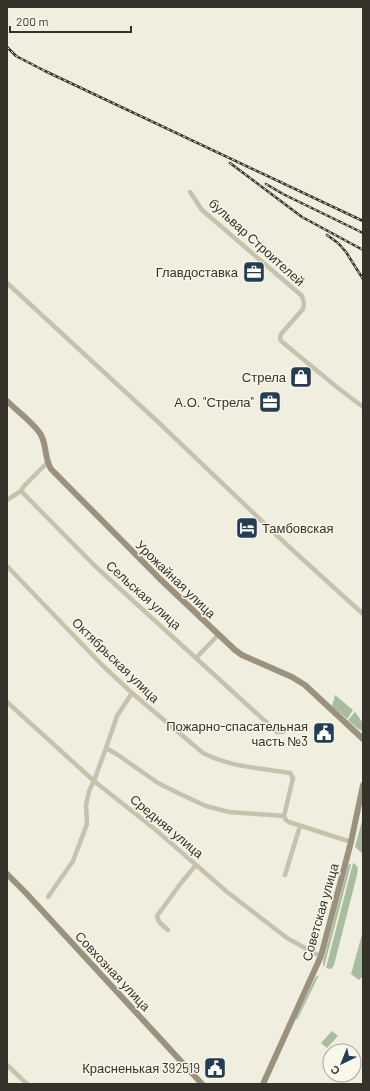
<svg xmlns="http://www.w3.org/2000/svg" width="370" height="1091" font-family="Barlow,sans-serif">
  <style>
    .green { fill: #a8bda0 }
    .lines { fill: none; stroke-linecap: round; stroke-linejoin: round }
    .street { stroke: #c6c2ab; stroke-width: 4.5 }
    .secondary { stroke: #9a927d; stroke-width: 6 }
    .rail-casing { stroke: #35322a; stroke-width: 2.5 }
    .rail { stroke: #f8f7ea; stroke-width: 1; stroke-dasharray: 3; stroke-linecap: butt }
    .labels { text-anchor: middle; stroke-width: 3; stroke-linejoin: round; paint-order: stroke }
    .street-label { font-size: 13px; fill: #35322a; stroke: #f8f7ea }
    .poi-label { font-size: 13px; fill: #35322a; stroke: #f8f7ea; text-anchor: end }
  </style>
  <rect width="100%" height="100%" fill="#f0eede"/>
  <path class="green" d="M 335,695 L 353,710 L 347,719 L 332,706 Z
    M 355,712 L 363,723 L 363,731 L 358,729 L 348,720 Z
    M 363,817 L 363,854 L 355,847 Z
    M 353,863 C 359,866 358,869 357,875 L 334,965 L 332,968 L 330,969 L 326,968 Z
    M 350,864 L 351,864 L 324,967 L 323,965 L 323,962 L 348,866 Z
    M 363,931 L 363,976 L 359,980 L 351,974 Z
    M 319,975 L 297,1020 L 296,1019 L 314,980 L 316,977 Z
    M 332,1031 L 338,1036 L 327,1048 L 321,1043 Z"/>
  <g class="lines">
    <path class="street" d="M 190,192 L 202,210 L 302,296 L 304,303 L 303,309 L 281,334 L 280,338 L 281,341 L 338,388 L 363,407
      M 7,283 L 157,421 L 287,545 L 363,614
      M 47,463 L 24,486 L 21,491 L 95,566 L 277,732 L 283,732 L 286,730
      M 7,500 L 21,491
      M 7,566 L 102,665 L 132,693 L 203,753 C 230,767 260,768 290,773 L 293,778 L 284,816 L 286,820 L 289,822 L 351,842
      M 196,658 L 218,635
      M 132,693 L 117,716 L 106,748 L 118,755 L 158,783 L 178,793 L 206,806 L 229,812 L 284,816
      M 7,702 L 94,781 L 156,830 L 226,891 L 287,938 L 314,953 L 321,956
      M 285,875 L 300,826
      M 48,897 L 73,861 L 87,824 L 86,805 L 89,791 L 94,781 L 106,748
      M 168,930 L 159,922 L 157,916 L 181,883 L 196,865
      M 7,1065 L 27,1084"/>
    <path class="secondary" d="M 7,401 C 16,410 36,425 41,435 C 47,446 44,457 51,469 L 160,579 L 235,650 L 242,655 L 292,677 L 305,685 L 363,739
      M 7,874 L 25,892 L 202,1084
      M 263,1084 L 321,956 L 351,842 L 363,785"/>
    <g class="rail-casing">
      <path id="rail" d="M 7,47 L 16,56 L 45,71 L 363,221
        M 230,163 L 302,217 L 363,250
        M 266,184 L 283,194 L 363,233
        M 327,235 L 338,243 L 346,252 L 363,279"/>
    </g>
    <use href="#rail" class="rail"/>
  </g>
  <defs>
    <g id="office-square" transform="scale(1.15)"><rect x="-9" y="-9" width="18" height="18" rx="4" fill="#243d52" stroke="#f8f7ea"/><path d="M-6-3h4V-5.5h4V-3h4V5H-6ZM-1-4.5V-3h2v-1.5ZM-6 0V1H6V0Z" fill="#fff"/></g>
    <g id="shop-square" transform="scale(1.15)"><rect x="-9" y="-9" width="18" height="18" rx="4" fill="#243d52" stroke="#f8f7ea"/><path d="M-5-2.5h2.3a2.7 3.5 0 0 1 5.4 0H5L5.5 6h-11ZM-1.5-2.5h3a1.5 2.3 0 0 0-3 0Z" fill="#fff"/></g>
    <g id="hotel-square" transform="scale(1.15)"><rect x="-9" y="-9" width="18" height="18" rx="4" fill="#243d52" stroke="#f8f7ea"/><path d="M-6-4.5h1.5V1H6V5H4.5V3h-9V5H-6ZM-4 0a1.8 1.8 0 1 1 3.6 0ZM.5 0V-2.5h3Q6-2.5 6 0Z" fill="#fff"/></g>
    <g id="civic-square" transform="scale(1.15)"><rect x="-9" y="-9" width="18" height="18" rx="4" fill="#243d52" stroke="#f8f7ea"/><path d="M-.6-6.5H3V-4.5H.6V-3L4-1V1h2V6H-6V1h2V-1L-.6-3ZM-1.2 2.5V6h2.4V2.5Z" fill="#fff"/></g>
  </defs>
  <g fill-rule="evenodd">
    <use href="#office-square" x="254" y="272"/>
    <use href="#shop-square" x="301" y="377"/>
    <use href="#office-square" x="270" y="402"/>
    <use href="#hotel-square" x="247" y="528"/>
    <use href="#civic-square" x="324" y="733"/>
    <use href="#civic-square" x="215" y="1068"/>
  </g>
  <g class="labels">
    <g class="street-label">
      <text transform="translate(257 242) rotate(42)" y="5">бульвар Строителей</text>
      <text transform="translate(176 579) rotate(44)" y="5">Урожайная улица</text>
      <text transform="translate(144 595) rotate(42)" y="5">Сельская улица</text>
      <text transform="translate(116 660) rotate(44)" y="5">Октябрьская улица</text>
      <text transform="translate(167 826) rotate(40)" y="5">Средняя улица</text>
      <text transform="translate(320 912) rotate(-74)" y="5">Советская улица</text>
      <text transform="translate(113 971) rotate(47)" y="5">Совхозная улица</text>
    </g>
    <g class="poi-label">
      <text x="238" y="277">Главдоставка</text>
      <text x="286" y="382">Стрела</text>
      <text x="254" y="407">А.О. "Стрела"</text>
      <text x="262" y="533" text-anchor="start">Тамбовская</text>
      <text x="308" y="731">Пожарно-спасательная<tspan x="308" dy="15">часть №3</tspan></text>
      <text x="200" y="1073">Красненькая 392519</text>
    </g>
  </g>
  <rect width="370" height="1091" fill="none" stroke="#35322a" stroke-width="16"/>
  <g transform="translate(342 1063) rotate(223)"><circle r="19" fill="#f8f7ea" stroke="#aaa89d"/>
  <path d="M0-3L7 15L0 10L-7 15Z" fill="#243d52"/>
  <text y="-6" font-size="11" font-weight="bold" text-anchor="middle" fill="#35322a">С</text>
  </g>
  <path d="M10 26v6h121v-6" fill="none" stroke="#35322a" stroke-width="2"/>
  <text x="16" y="26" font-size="12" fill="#35322a" stroke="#f8f7ea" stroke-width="3" paint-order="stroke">200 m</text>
</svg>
